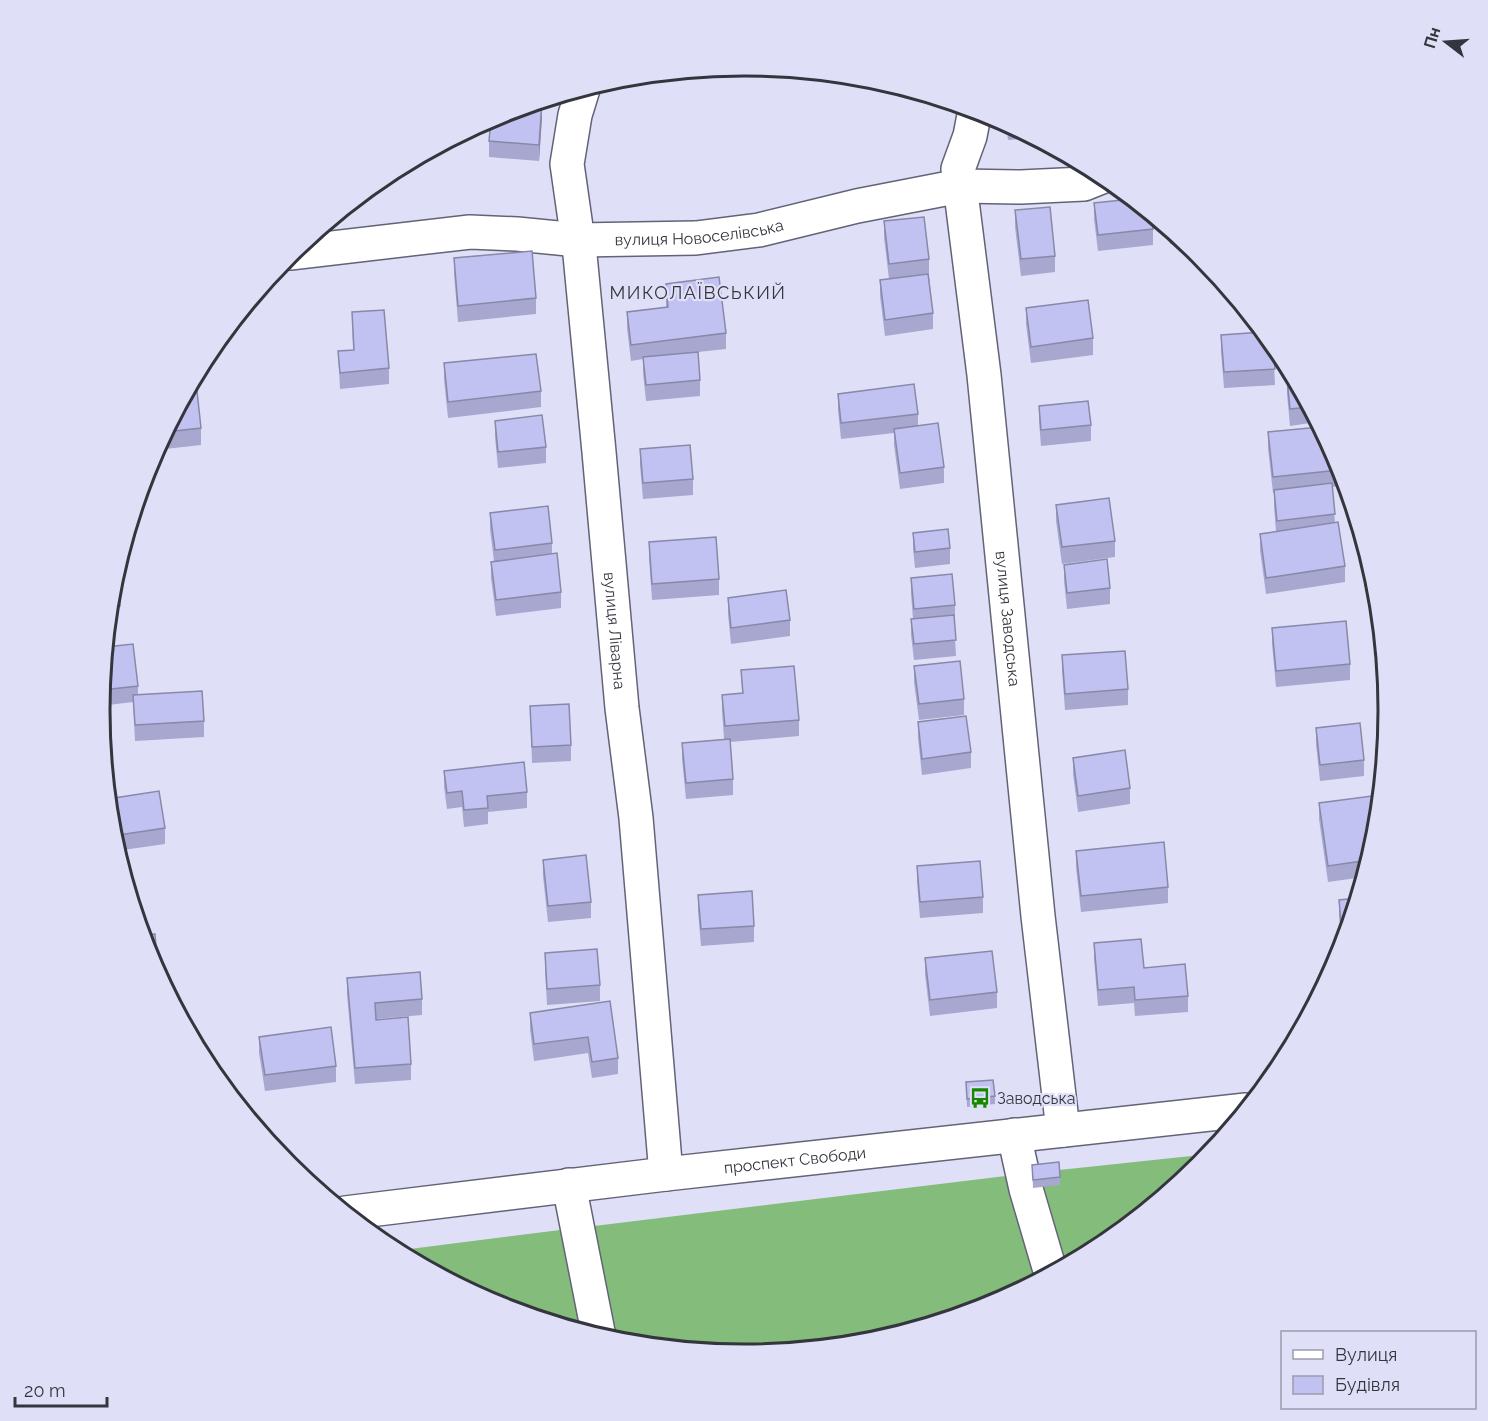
<svg xmlns="http://www.w3.org/2000/svg" width="1488" height="1421" font-family="Raleway,sans-serif">
  <style>
    .forest { fill: #84bd7b }
    .lines { fill: none; stroke-linecap: round; stroke-linejoin: round }
    .minor-casing { stroke: #636377; stroke-width: 36 }
    .minor { stroke: #fff; stroke-width: 33 }
    .wall { fill: #a7a7d0 }
    .shaded-wall { fill: #8888a9 }
    .building { fill: #c2c2f2; stroke: #8888a9; stroke-width: 1.5 }
    .labels { text-anchor: middle; stroke-width: 4.5; stroke-linejoin: round; paint-order: stroke }
    .street-label { font-size: 16px; fill: #35353e; stroke: #dfe0f7 }
    .poi-label { font-size: 16px; fill: #35353e; stroke: #dfe0f7; text-anchor: start }
    .neighbourhood-label { font-size: 18px; letter-spacing: 1.5px; fill: #35353e; stroke: #dfe0f7 }
    .rim { fill: none; stroke: #35353e; stroke-width: 3 }
  </style>
  <rect width="100%" height="100%" fill="#dfe0f7"/>
  <path class="forest" d="M 1210,1154 L 1199,1166 L 1102,1247 L 1059,1270 L 1033,1188 L 1059,1170 Z
    M 1014,1175 L 1042,1278 L 990,1306 L 869,1343 L 744,1355 L 615,1342 L 607,1318 L 594,1226 Z
    M 560,1230 L 580,1316 L 571,1328 L 497,1306 L 394,1251 Z"/>
  <g class="lines">
    <g class="minor-casing">
      <g id="minor">
        <path id="s1" d="M 583,89 L 575,115 L 567,164 L 580,255 L 599,452 L 622,708 L 636,818 L 666,1174"/>
        <path id="s2" d="M 975,110 L 970,136 L 958,169 L 984,375 L 1038,916 L 1063,1130"/>
        <path id="s3" d="M 290,253 L 470,232 L 517,234 L 578,240 L 696,238 L 759,230 L 857,206 L 960,186 L 1021,187 L 1084,184 L 1104,176"/>
        <path d="M 1014,1135 L 1026,1189 L 1051,1274"/>
        <path d="M 569,1185 L 599,1337"/>
        <path id="s4" d="M 345,1213 L 666,1174 L 1246,1110"/>
      </g>
    </g>
    <use href="#minor" class="minor"/>
  </g>
  <path class="wall" d="M 542,117 L 539,161 L 489,157 L 489,141 Z
    M 1006,123 L 1033,138 L 1008,140 Z
    M 1094,203 L 1153,229 L 1153,245 L 1098,251 L 1094,219 Z
    M 1015,210 L 1055,256 L 1055,272 L 1021,276 L 1015,227 Z
    M 884,221 L 929,259 L 929,275 L 933,313 L 933,329 L 885,336 L 880,296 L 880,280 L 889,279 L 884,237 Z
    M 1168,229 L 1185,243 L 1170,244 Z
    M 454,258 L 536,298 L 536,314 L 458,322 L 454,274 Z
    M 666,284 L 726,333 L 726,349 L 698,352 L 700,380 L 700,396 L 646,401 L 643,373 L 643,359 L 631,361 L 627,328 L 627,312 L 666,307 Z
    M 1026,308 L 1093,338 L 1093,355 L 1031,363 L 1026,324 Z
    M 352,312 L 389,368 L 389,384 L 340,389 L 338,351 L 353,350 Z
    M 1250,316 L 1273,344 L 1275,385 L 1224,388 L 1221,351 L 1221,335 L 1252,333 Z
    M 444,363 L 541,391 L 541,407 L 448,418 L 444,379 Z
    M 1293,377 L 1317,422 L 1290,426 L 1287,394 L 1287,378 Z
    M 187,392 L 201,428 L 201,445 L 156,450 Z
    M 838,394 L 918,414 L 918,426 L 944,467 L 944,483 L 900,489 L 894,445 L 894,433 L 841,439 L 838,410 Z
    M 1039,406 L 1091,425 L 1091,441 L 1041,446 L 1039,422 Z
    M 495,421 L 546,447 L 546,463 L 498,468 L 495,437 Z
    M 1268,432 L 1339,470 L 1339,486 L 1332,487 L 1335,523 L 1345,566 L 1345,582 L 1266,594 L 1260,550 L 1260,534 L 1276,532 L 1274,506 L 1274,493 L 1273,493 L 1268,448 Z
    M 640,449 L 693,479 L 693,495 L 643,499 L 640,465 Z
    M 1056,505 L 1115,541 L 1115,557 L 1062,564 L 1056,521 Z
    M 490,513 L 552,543 L 552,554 L 561,592 L 561,608 L 496,616 L 491,578 L 491,562 L 494,561 L 490,529 Z
    M 913,533 L 950,548 L 950,564 L 915,568 L 913,549 Z
    M 649,542 L 719,579 L 719,595 L 652,600 L 649,558 Z
    M 1064,565 L 1110,588 L 1110,604 L 1067,609 L 1064,581 Z
    M 911,578 L 955,605 L 955,621 L 954,621 L 956,656 L 914,660 L 911,635 L 911,619 L 913,619 L 911,594 Z
    M 112,584 L 121,591 L 121,607 L 110,608 Z
    M 728,598 L 790,620 L 790,636 L 731,644 L 728,614 Z
    M 1272,628 L 1350,664 L 1350,680 L 1276,687 L 1272,644 Z
    M 106,647 L 138,686 L 138,695 L 204,721 L 204,737 L 135,741 L 133,702 L 100,706 Z
    M 1062,655 L 1128,689 L 1128,705 L 1065,710 L 1062,671 Z
    M 914,666 L 964,699 L 964,715 L 919,720 L 914,682 Z
    M 741,670 L 799,720 L 799,736 L 730,742 L 733,779 L 733,795 L 686,799 L 682,759 L 682,743 L 724,739 L 722,711 L 722,695 L 742,693 Z
    M 530,706 L 571,745 L 571,761 L 532,763 Z
    M 918,722 L 971,752 L 971,768 L 922,775 L 918,738 Z
    M 1316,728 L 1364,760 L 1364,776 L 1320,781 L 1316,744 Z
    M 1073,758 L 1130,788 L 1130,804 L 1078,812 L 1073,774 Z
    M 444,771 L 527,792 L 527,808 L 488,812 L 488,824 L 464,827 L 462,807 L 447,809 L 444,787 Z
    M 1319,803 L 1376,837 L 1364,877 L 1328,882 L 1319,819 Z
    M 165,828 L 165,844 L 116,851 L 112,836 Z
    M 1076,851 L 1168,887 L 1168,903 L 1081,912 L 1076,867 Z
    M 543,860 L 591,902 L 591,918 L 548,922 L 543,876 Z
    M 917,866 L 983,897 L 983,913 L 920,918 L 917,882 Z
    M 698,895 L 754,926 L 754,942 L 701,946 L 698,911 Z
    M 1357,898 L 1342,949 L 1339,916 L 1339,900 Z
    M 1094,943 L 1144,968 L 1188,996 L 1188,1012 L 1135,1016 L 1134,1003 L 1098,1006 L 1094,959 Z
    M 545,953 L 600,985 L 600,1001 L 547,1005 L 545,969 Z
    M 925,958 L 997,992 L 997,1008 L 930,1016 L 925,974 Z
    M 347,978 L 422,999 L 422,1015 L 376,1019 L 411,1064 L 411,1080 L 355,1084 L 347,994 Z
    M 610,1001 L 618,1058 L 618,1074 L 592,1078 L 588,1053 L 534,1061 L 530,1029 L 530,1013 Z
    M 259,1037 L 336,1066 L 336,1082 L 265,1091 L 259,1053 Z
    M 966,1082 L 995,1096 L 995,1104 L 967,1107 Z
    M 1032,1165 L 1060,1177 L 1060,1185 L 1033,1188 Z"/>
  <path class="shaded-wall" d="M 542,101 L 542,117 L 539,161 L 539,145 Z"/>
  <path class="building" d="M 542,101 L 539,145 L 489,141 L 491,119 L 498,115 Z
    M 1132,199 L 1151,215 L 1153,229 L 1098,235 L 1094,203 Z
    M 1050,207 L 1055,256 L 1021,259 L 1015,210 Z
    M 924,217 L 929,259 L 889,264 L 884,221 Z
    M 532,251 L 536,298 L 458,306 L 454,258 Z
    M 928,274 L 933,313 L 885,320 L 880,280 Z
    M 719,277 L 726,333 L 631,345 L 627,312 L 668,307 L 666,284 Z
    M 1088,300 L 1093,338 L 1031,347 L 1026,308 Z
    M 384,310 L 389,368 L 340,373 L 338,351 L 354,350 L 352,312 Z
    M 1263,332 L 1273,344 L 1275,369 L 1224,372 L 1221,335 Z
    M 698,352 L 700,380 L 646,385 L 643,357 Z
    M 536,354 L 541,391 L 448,402 L 444,363 Z
    M 1293,377 L 1309,407 L 1290,409 L 1287,378 Z
    M 914,384 L 918,414 L 841,423 L 838,394 Z
    M 197,391 L 201,428 L 165,432 L 187,392 Z
    M 1088,401 L 1091,425 L 1041,430 L 1039,406 Z
    M 542,415 L 546,447 L 498,452 L 495,421 Z
    M 938,423 L 944,467 L 900,473 L 894,429 Z
    M 1320,427 L 1338,461 L 1339,470 L 1273,477 L 1268,432 Z
    M 690,445 L 693,479 L 643,483 L 640,449 Z
    M 1332,483 L 1335,514 L 1277,521 L 1274,490 Z
    M 1109,498 L 1115,541 L 1062,547 L 1056,505 Z
    M 548,506 L 552,543 L 495,550 L 490,513 Z
    M 1338,522 L 1345,566 L 1266,578 L 1260,534 Z
    M 948,529 L 950,548 L 915,552 L 913,533 Z
    M 716,537 L 719,579 L 652,584 L 649,542 Z
    M 557,553 L 561,592 L 496,600 L 491,562 Z
    M 1107,559 L 1110,588 L 1067,593 L 1064,565 Z
    M 118,566 L 121,591 L 111,592 L 112,584 Z
    M 952,574 L 955,605 L 914,609 L 911,578 Z
    M 786,590 L 790,620 L 731,628 L 728,598 Z
    M 954,615 L 956,640 L 914,644 L 911,619 Z
    M 1346,621 L 1350,664 L 1276,671 L 1272,628 Z
    M 133,644 L 138,686 L 102,690 L 106,647 Z
    M 1125,651 L 1128,689 L 1065,694 L 1062,655 Z
    M 960,661 L 964,699 L 919,704 L 914,666 Z
    M 794,666 L 799,720 L 725,726 L 722,695 L 743,693 L 741,670 Z
    M 202,691 L 204,721 L 135,725 L 133,695 Z
    M 569,704 L 571,745 L 532,747 L 530,706 Z
    M 966,716 L 971,752 L 922,759 L 918,722 Z
    M 1360,723 L 1364,760 L 1320,765 L 1316,728 Z
    M 730,739 L 733,779 L 686,783 L 682,743 Z
    M 1125,750 L 1130,788 L 1078,796 L 1073,758 Z
    M 524,762 L 527,792 L 487,796 L 488,808 L 464,810 L 462,791 L 447,793 L 444,771 Z
    M 159,791 L 165,828 L 112,836 L 108,799 Z
    M 1372,796 L 1376,833 L 1369,860 L 1328,866 L 1319,803 Z
    M 1164,842 L 1168,887 L 1081,896 L 1076,851 Z
    M 586,855 L 591,902 L 548,906 L 543,860 Z
    M 980,861 L 983,897 L 920,902 L 917,866 Z
    M 752,891 L 754,926 L 701,929 L 698,895 Z
    M 1357,898 L 1343,945 L 1339,900 Z
    M 155,934 L 158,974 L 148,957 L 142,935 Z
    M 1141,939 L 1144,968 L 1185,964 L 1188,996 L 1135,1000 L 1134,987 L 1098,990 L 1094,943 Z
    M 597,949 L 600,985 L 547,989 L 545,953 Z
    M 992,951 L 997,992 L 930,1000 L 925,958 Z
    M 420,972 L 422,999 L 375,1003 L 376,1020 L 408,1017 L 411,1064 L 355,1068 L 347,978 Z
    M 610,1001 L 618,1058 L 592,1062 L 588,1037 L 534,1044 L 530,1013 Z
    M 331,1027 L 336,1066 L 265,1075 L 259,1037 Z
    M 993,1080 L 995,1096 L 967,1099 L 966,1082 Z
    M 1059,1162 L 1060,1177 L 1033,1180 L 1032,1165 Z"/>
  <defs>
    <g id="bus-bare" transform="scale(1.62)"><path d="M-5-6H5V4H4V6H2V4H-2V6H-4V4H-5ZM-3.5-4V0h7V-4ZM-3.5 1.2v1.5H-2V1.2ZM2 1.2v1.5H3.5V1.2Z" fill="#188700" stroke="#dfe0f7" stroke-width="2.5" paint-order="stroke"/></g>
  </defs>
  <g fill-rule="evenodd">
    <use href="#bus-bare" x="980" y="1098"/>
  </g>
  <g class="labels">
    <g class="street-label">
      <text dy="6" stroke="none"><textPath href="#s3" startOffset="411">вулиця Новоселівська</textPath></text>
      <text dy="6" stroke="none"><textPath href="#s2" startOffset="514">вулиця Заводська</textPath></text>
      <text dy="6" stroke="none"><textPath href="#s1" startOffset="546">вулиця Ліварна</textPath></text>
      <text dy="6" stroke="none"><textPath href="#s4" startOffset="453">проспект Свободи</textPath></text>
    </g>
    <g class="poi-label">
      <text x="997" y="1104">Заводська</text>
    </g>
    <g class="neighbourhood-label">
      <text x="698" y="299">МИКОЛАЇВСЬКИЙ</text>
    </g>
  </g>
  <path d="M0 0H1488V1421H0ZM110 710a634 634 0 1 1 1268 0a634 634 0 1 1-1268 0Z" fill="#dfe0f7" fill-rule="evenodd"/>
  <path class="rim" d="M110 710a634 634 0 1 1 1268 0a634 634 0 1 1-1268 0Z"/>
  <rect x="1281" y="1331" width="195" height="78" fill="#dfe0f7" stroke="#9b9cad" stroke-width="1.5"/>
  <rect x="1293" y="1350" width="30" height="9" fill="#ffffff" stroke="#9b9cad" stroke-width="1.5"/>
  <text x="1335" y="1361" font-size="18" fill="#35353e">Вулиця</text>
  <rect x="1293" y="1376" width="30" height="18" fill="#c2c2f2" stroke="#9b9cad" stroke-width="1.5"/>
  <text x="1335" y="1391" font-size="18" fill="#35353e">Будівля</text>
  <g transform="translate(1446 42) rotate(287)" stroke="#dfe0f7" stroke-width="4.5" paint-order="stroke">
  <path d="M0-4.5L10 22L0 15L-10 22Z" fill="#35353e"/>
  <text y="-9" font-size="16" font-weight="bold" text-anchor="middle" fill="#35353e">Пн</text>
  </g>
  <path d="M15 1397v9h92v-9" fill="none" stroke="#35353e" stroke-width="3"/>
  <text x="24" y="1397" font-size="18" fill="#35353e" stroke="#dfe0f7" stroke-width="4.5" paint-order="stroke">20 m</text>
</svg>
